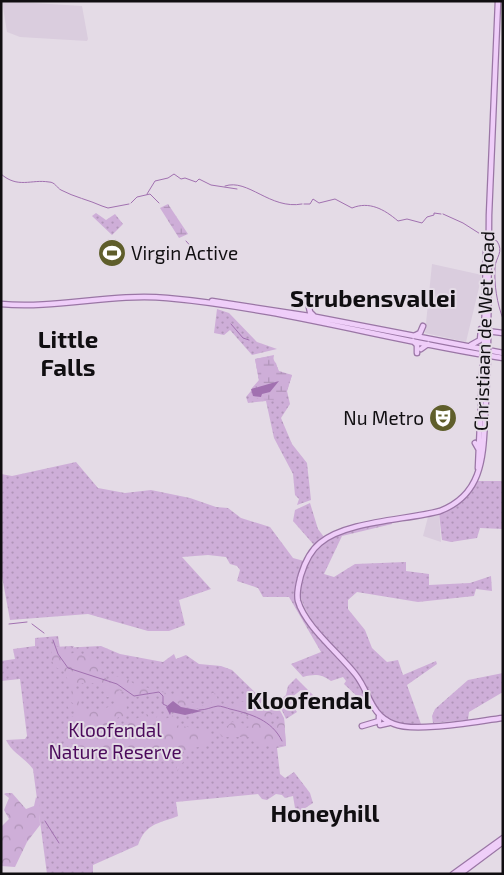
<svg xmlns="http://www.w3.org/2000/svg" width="504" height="875" font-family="'Exo 2',sans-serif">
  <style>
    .built { fill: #dacdde }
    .grass { fill: url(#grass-dots) }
    .forest { fill: url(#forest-crowns); fill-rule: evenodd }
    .wetland { fill: url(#wetland-marsh) }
    .water { fill: #a171b0 }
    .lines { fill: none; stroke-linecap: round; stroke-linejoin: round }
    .stream { stroke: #a171b0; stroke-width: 1 }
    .major-casing { stroke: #9a76a5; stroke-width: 7 }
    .major { stroke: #efcef9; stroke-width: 4.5 }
    .major-bridge-casing { stroke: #9a76a5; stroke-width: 7; stroke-linecap: butt }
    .major-bridge { stroke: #efcef9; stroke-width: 4.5 }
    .labels { text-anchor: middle; stroke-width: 4; stroke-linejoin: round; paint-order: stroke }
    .poi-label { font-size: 19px; fill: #100e11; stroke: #e4dbe6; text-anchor: start }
    .street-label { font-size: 19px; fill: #100e11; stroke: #e4dbe6 }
    .park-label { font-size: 19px; fill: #4b0a5b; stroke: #e4dbe6 }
    .district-label { font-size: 24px; font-weight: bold; fill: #100e11; stroke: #e4dbe6 }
  </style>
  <defs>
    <pattern id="grass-dots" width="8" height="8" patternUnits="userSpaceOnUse" patternTransform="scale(1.25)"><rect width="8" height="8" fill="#ceaed8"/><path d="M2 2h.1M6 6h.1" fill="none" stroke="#b094b8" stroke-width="1.8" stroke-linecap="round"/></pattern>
    <pattern id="forest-crowns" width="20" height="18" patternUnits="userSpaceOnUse" patternTransform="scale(1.25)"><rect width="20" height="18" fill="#ceaed8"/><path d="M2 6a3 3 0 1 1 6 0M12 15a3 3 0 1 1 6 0" fill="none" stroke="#b094b8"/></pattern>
    <pattern id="wetland-marsh" width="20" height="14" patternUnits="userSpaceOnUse" patternTransform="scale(1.25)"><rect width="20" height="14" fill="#ceaed8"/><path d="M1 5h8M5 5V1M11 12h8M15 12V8" fill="none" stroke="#b094b8"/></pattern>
  </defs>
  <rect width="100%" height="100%" fill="#e4dbe6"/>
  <path class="built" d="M 2,1 L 82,6 L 88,39 L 87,41 L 20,37 L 7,32 Z
    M 432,264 L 482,275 L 466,342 L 425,333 Z
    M 439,515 L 441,542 L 423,536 L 428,517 Z"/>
  <path class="grass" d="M 96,213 L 106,220 L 115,214 L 123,224 L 112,235 L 92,216 Z
    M 217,309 L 229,313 L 257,342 L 277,349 L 252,355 L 230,330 L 224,335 L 214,333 Z
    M 274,355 L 273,361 L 276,363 L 279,373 L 292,375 L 287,391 L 290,404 L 281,418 L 292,444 L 307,463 L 311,500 L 297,505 L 299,499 L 295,495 L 293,474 L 274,438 L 266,401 L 248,403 L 246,397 L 259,381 L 255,359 Z
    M 76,462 L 98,488 L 125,493 L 151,490 L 190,498 L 216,507 L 228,508 L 241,518 L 270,527 L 293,558 L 304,561 C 302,569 295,582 296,590 C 303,634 353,657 366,699 L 362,701 L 344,684 L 346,681 L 343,677 L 331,681 C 321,674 315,674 303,677 L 291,664 L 321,652 L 289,597 L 263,597 L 258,588 L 237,581 L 240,570 L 237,566 L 230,564 L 226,557 L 208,555 L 182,557 L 211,589 L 179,600 L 185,625 L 169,631 L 148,631 L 88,614 L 10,620 L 1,571 L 1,474 L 12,476 Z
    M 477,481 L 503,481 L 503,529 L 480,528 L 477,538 L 451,542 L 442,540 L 439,513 L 467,493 Z
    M 310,503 L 318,529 L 324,537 L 314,545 L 293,521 L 295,510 Z
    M 391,522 L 392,524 L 342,536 L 324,574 L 334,577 L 355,564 L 406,562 L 406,571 L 429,574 L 429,585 L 470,583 L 491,576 L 492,591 L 476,589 L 474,596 L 418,602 L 357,592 L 348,600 L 348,609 L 365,630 L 372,648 L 387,662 L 398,660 L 403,675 L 436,661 L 437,664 L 407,685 L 421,724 C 409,725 396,724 385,717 C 371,708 371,695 363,682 C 359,677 355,673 351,668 C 337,652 308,620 302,601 C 299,592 301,584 304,575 C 317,532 353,530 391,522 Z
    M 58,636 L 60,648 L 101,646 L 120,654 L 163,662 L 174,654 L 176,659 L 186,655 L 199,664 L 221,666 L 232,670 L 263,700 L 260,704 L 277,705 L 284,718 L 286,746 L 277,748 L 280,774 L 285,778 L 294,772 L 310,793 L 313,803 L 296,814 L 293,796 L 285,798 L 282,795 L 276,794 L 267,800 L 262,799 L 258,794 L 176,802 L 178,816 C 158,824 146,823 138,845 L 93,865 L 93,873 L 47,874 L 33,769 C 24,757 12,753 6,740 L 25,739 L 27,736 L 20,679 L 1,681 L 1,661 L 15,659 L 13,649 L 35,646 L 35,638 Z
    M 503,673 L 503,692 L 469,712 L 468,720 L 433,723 L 432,716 L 435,709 L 468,680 Z
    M 296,678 L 316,698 L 313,701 L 307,691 L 303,692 L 301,690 L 292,697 L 296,703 L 293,706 L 297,712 L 286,719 L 278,702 L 286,695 L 288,686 Z"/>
  <path class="forest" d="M 74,646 L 67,656 L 77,651 L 83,656 L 92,654 L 100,662 L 101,672 L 109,682 L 112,681 L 113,677 L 124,676 L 134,684 L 173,695 L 165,704 L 157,694 L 134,697 L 119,690 L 118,692 L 126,703 L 128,716 L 118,717 L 116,723 L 124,725 L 146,714 L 156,718 L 159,714 L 165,723 L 166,719 L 174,715 L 174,725 L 208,730 L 211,737 L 202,746 L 179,752 L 187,756 L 176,773 L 178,762 L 155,748 L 117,750 L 111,753 L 74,745 L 69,741 L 73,721 L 68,717 L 75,716 L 74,711 L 69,709 L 67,705 L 75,705 L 69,700 L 72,690 L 64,671 L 55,667 L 51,659 L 52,647 ZM 76,683 L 98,683 L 107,697 L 112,697 L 116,702 L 100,712 L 86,710 L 79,704 L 79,693 L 73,690 Z
    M 177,693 L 185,701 L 211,707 L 212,693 L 215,693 L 220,704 L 229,707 L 242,705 L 236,702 L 247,702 L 254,693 L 263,700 L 260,704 L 277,705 L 276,711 L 270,716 L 269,726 L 274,727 L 275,722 L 284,718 L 286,746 L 257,745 L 249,737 L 222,737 L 219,733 L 232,722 L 242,723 L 247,728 L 251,726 L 251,719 L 238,712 L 181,707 L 177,702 L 167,706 Z
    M 6,793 L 12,793 L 26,809 L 34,806 L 36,797 L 39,800 L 40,825 L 27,842 L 15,867 L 1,866 L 1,827 L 9,819 L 4,810 L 9,798 L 4,794 Z"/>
  <path class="wetland" d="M 168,204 L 188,234 L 179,238 L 160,208 Z
    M 266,357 L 273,358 L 279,371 L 292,375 L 287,391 L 281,401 L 252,398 L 252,388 L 259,380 L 255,359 Z"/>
  <path class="water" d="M 279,381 L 270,392 L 262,394 L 261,397 L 253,396 L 251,389 Z
    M 173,701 L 181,707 L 202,711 L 185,715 L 171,712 L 170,715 L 166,707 Z"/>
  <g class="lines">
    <path class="stream" d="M 1,174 C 18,189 31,179 49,182 C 55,182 57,188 61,190 C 74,197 89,200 102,206 L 108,208 L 129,204
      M 225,186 C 248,178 270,210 302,204
      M 147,194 L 155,181 L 168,178 L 174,174 L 181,179 L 185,178 L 196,182 L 199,179 L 211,185 L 237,189
      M 131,203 L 137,197 L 150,194 L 159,203
      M 304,204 L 310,204 L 313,199 L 319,203 L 335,199 L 352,208 C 369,201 384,209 398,221 L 407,219 L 422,223 L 427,217 L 434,215 L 434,213 L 441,214
      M 443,214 L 463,223 L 485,237
      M 491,239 L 497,241 C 504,252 496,257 495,267 C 494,285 497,303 503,319
      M 186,241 L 195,251
      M 231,324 L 243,338 L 249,340
      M 9,624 L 27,622
      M 32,624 L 44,633
      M 53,640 L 58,654 L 68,668 L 117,684 L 134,696 L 159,692 L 163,696 L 163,704 L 167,706
      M 199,710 C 207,710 211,707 218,706 C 221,706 227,708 230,709 C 251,714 272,720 282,741
      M 45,821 L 59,843"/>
    <g class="major-casing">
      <path id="major" d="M 212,301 L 316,317 L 503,353
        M 308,303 L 310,312 L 315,317
        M 1,304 C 57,309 112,293 167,298 C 280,308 391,341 503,358
        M 487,331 L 503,333
        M 414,336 L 420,333 L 423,326
        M 413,341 L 417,345 L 417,353
        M 471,345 L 480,340 L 481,329
        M 484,347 L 486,252
        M 488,348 L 489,215 L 498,1
        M 421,349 L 428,344
        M 488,357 C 487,378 486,399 485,420 C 483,458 482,495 440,511 C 407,520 346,521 320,543 C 310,551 305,562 301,575 C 299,583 296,592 298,601 C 305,626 340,654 356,675 C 370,693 370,715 394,724 C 415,733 478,721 503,718
        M 475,443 L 479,450
        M 478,468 L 483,357
        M 380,725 L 389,723
        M 362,726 L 379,721 L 379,716
        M 453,874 L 503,838
        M 460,874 L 503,842"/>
    </g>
    <use href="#major" class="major"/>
    <g class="major-bridge-casing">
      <path id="major-bridge" d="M 483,357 L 484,347
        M 488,357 L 488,348"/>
    </g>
    <use href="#major-bridge" class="major-bridge"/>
  </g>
  <defs>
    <g id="stadium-disc" transform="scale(1.4375)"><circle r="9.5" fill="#5f5e2b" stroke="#e4dbe6"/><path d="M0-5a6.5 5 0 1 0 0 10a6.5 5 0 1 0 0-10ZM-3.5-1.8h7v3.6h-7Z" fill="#fff"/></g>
    <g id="theatre-disc" transform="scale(1.4375)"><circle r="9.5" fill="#5f5e2b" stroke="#e4dbe6"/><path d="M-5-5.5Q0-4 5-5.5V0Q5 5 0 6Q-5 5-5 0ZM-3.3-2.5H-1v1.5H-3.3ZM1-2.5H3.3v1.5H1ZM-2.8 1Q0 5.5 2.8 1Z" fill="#fff"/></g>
  </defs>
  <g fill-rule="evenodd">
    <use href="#stadium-disc" x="112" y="253"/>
    <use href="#theatre-disc" x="443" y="418"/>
  </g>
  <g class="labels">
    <g class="poi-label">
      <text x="131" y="260">Virgin Active</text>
      <text x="424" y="425" text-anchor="end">Nu Metro</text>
    </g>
    <g class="street-label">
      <text transform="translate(484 331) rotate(-88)" y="7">Christiaan de Wet Road</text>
    </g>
    <g class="park-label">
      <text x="115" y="737">Kloofendal<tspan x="115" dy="22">Nature Reserve</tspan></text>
    </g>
    <g class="district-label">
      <text x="373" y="307">Strubensvallei</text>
      <text x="68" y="348">Little<tspan x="68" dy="28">Falls</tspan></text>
      <text x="309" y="709">Kloofendal</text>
      <text x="325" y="822">Honeyhill</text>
    </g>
  </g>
  <rect width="504" height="875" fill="none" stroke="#100e11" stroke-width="5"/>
</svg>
